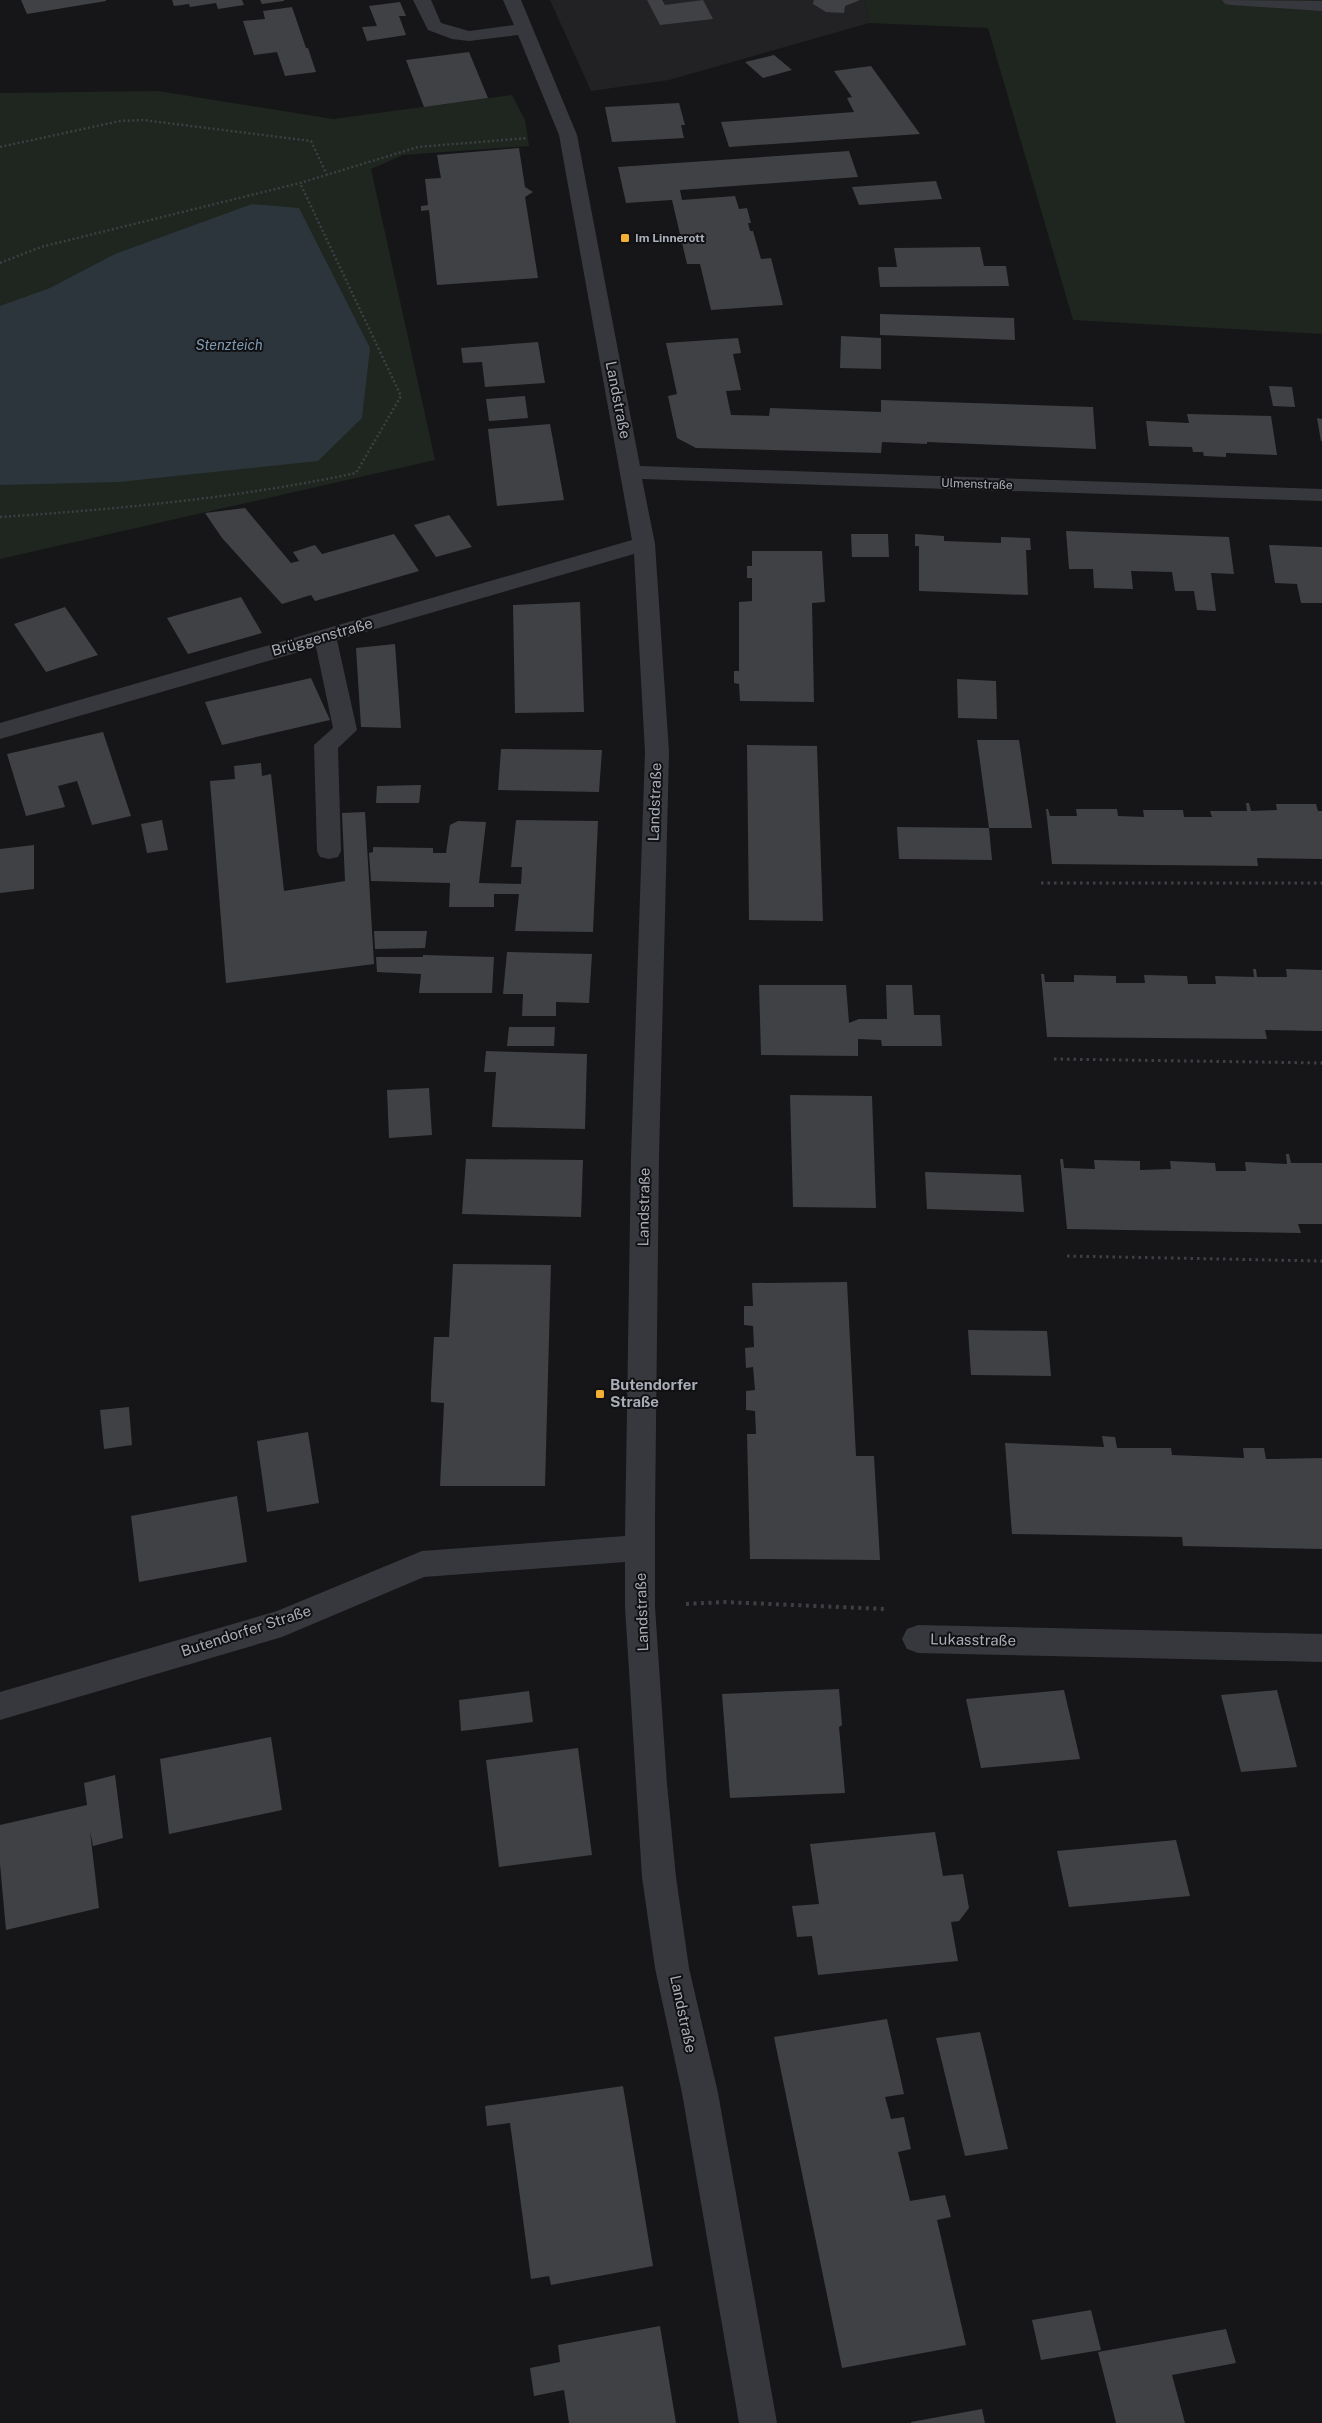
<svg xmlns="http://www.w3.org/2000/svg" width="1322" height="2423" font-family="'Public Sans',sans-serif">
  <style>
    .built { fill: #222225 }
    .green { fill: #1e261f }
    .water { fill: #2c353c }
    .building { fill: #404145 }
    .lines { fill: none; stroke-linecap: round; stroke-linejoin: round }
    .path-far2 { stroke: #3d3f44; stroke-width: 2.5; stroke-dasharray: 2 2.5; stroke-linecap: butt }
    .path-far1 { stroke: #3d3f44; stroke-width: 3; stroke-dasharray: 2.5 4; stroke-linecap: butt }
    .path { stroke: #3d3f44; stroke-width: 4; stroke-dasharray: 3 4.5; stroke-linecap: butt }
    .minor { fill: #37383d; fill-rule: evenodd }
    .poi-dot { fill: #f2b134; stroke: #111113; stroke-width: 2 }
    .labels { text-anchor: middle; stroke-width: 4; stroke-linejoin: round; paint-order: stroke }
    .far-poi-label { font-size: 12px; font-weight: bold; fill: #a8adb8; stroke: #111113; text-anchor: start }
    .far-street-label { font-size: 12px; fill: #a8adb8; stroke: #111113 }
    .far-water-label { font-size: 14px; font-style: italic; fill: #7f9bb3; stroke: #111113 }
    .street-label { font-size: 15px; fill: #a8adb8; stroke: #111113 }
    .poi-label { font-size: 15px; font-weight: bold; fill: #a8adb8; stroke: #111113; text-anchor: start }
  </style>
  <rect width="100%" height="100%" fill="#161618"/>
  <path class="built" d="M 550,0 L 865,0 L 869,23 L 669,80 L 591,91 Z"/>
  <path class="green" d="M 865,0 L 1322,0 L 1322,334 L 1073,320 L 988,28 L 869,23 Z
    M 158,91 L 333,119 L 512,95 L 525,120 L 529,146 L 403,155 L 371,169 L 435,460 L 0,559 L 0,93 Z"/>
  <path class="water" d="M 252,204 L 299,208 L 370,348 L 362,418 L 318,461 L 119,482 L 0,485 L 0,306 L 50,288 L 115,254 Z"/>
  <path class="building" d="M 21,0 L 106,0 L 106,1 L 27,14 Z
    M 172,0 L 242,0 L 244,5 L 218,9 L 216,3 L 190,7 L 189,4 L 174,6 Z
    M 260,0 L 284,0 L 284,1 L 262,4 Z
    M 647,0 L 662,0 L 665,5 L 703,0 L 713,19 L 660,25 Z
    M 814,0 L 860,0 L 845,6 L 844,13 L 826,12 L 813,4 Z
    M 400,2 L 406,16 L 399,16 L 406,35 L 367,41 L 362,27 L 377,26 L 369,6 Z
    M 292,7 L 306,48 L 308,48 L 316,72 L 285,76 L 277,52 L 254,55 L 243,21 L 265,19 L 263,11 Z
    M 469,52 L 488,98 L 424,107 L 406,60 Z
    M 774,55 L 792,70 L 763,78 L 745,62 Z
    M 871,66 L 920,134 L 729,147 L 721,122 L 854,112 L 847,98 L 852,97 L 834,71 Z
    M 679,103 L 685,125 L 681,125 L 684,138 L 612,142 L 605,107 Z
    M 519,148 L 525,187 L 533,192 L 525,197 L 538,278 L 437,285 L 429,210 L 421,211 L 421,206 L 428,205 L 425,179 L 441,178 L 437,155 Z
    M 849,151 L 858,177 L 680,190 L 682,200 L 735,196 L 739,209 L 747,208 L 751,223 L 748,223 L 750,231 L 753,231 L 761,259 L 771,258 L 783,305 L 711,310 L 700,264 L 687,264 L 672,200 L 626,203 L 618,167 Z
    M 936,181 L 942,199 L 859,205 L 852,187 Z
    M 980,247 L 984,266 L 1006,266 L 1009,286 L 880,287 L 878,267 L 897,267 L 894,248 Z
    M 880,314 L 1014,318 L 1015,340 L 880,335 Z
    M 841,336 L 881,338 L 881,369 L 840,368 Z
    M 738,338 L 741,353 L 733,354 L 741,390 L 726,391 L 731,415 L 769,416 L 770,408 L 881,412 L 881,400 L 1093,407 L 1096,449 L 927,442 L 927,444 L 882,442 L 881,453 L 696,448 L 677,438 L 668,396 L 677,394 L 666,343 Z
    M 538,342 L 545,383 L 485,387 L 482,362 L 463,363 L 461,348 Z
    M 1269,386 L 1292,387 L 1295,407 L 1273,406 Z
    M 525,396 L 528,418 L 489,421 L 486,399 Z
    M 1187,414 L 1271,416 L 1277,455 L 1226,453 L 1226,457 L 1204,456 L 1203,452 L 1193,452 L 1192,447 L 1149,446 L 1146,421 L 1189,423 Z
    M 1317,418 L 1322,419 L 1322,441 L 1321,441 Z
    M 550,424 L 564,500 L 497,506 L 488,429 Z
    M 245,508 L 291,563 L 299,561 L 293,552 L 315,545 L 322,554 L 394,534 L 419,571 L 315,601 L 311,595 L 282,604 L 222,538 L 205,513 Z
    M 449,515 L 472,547 L 436,557 L 414,525 Z
    M 1066,531 L 1229,537 L 1234,574 L 1211,573 L 1216,611 L 1197,610 L 1194,591 L 1175,591 L 1172,572 L 1131,571 L 1133,589 L 1094,588 L 1093,569 L 1069,569 Z
    M 851,534 L 888,534 L 889,557 L 852,557 Z
    M 915,534 L 944,536 L 944,541 L 1001,543 L 1001,537 L 1030,538 L 1031,550 L 1026,550 L 1028,595 L 919,591 L 919,546 L 915,546 Z
    M 1269,545 L 1322,547 L 1322,603 L 1301,603 L 1297,584 L 1275,583 Z
    M 752,551 L 822,551 L 825,602 L 812,603 L 814,702 L 740,701 L 739,684 L 734,683 L 734,671 L 739,671 L 739,602 L 752,601 L 752,578 L 747,578 L 747,566 L 752,566 Z
    M 241,597 L 262,633 L 188,654 L 167,618 Z
    M 580,602 L 584,712 L 515,713 L 513,605 Z
    M 65,607 L 98,655 L 46,672 L 14,624 Z
    M 395,644 L 401,728 L 361,727 L 356,648 Z
    M 311,678 L 330,720 L 222,745 L 205,702 Z
    M 957,679 L 996,681 L 997,719 L 958,718 Z
    M 103,732 L 131,816 L 92,825 L 77,781 L 58,786 L 65,807 L 26,816 L 7,754 Z
    M 977,740 L 1019,740 L 1032,828 L 989,828 Z
    M 747,745 L 817,746 L 823,921 L 749,920 Z
    M 501,749 L 602,750 L 599,792 L 498,790 Z
    M 261,763 L 262,776 L 271,774 L 284,891 L 345,881 L 342,813 L 365,812 L 374,964 L 226,983 L 210,781 L 235,779 L 234,766 Z
    M 421,785 L 419,803 L 376,803 L 377,786 Z
    M 1246,803 L 1249,803 L 1251,811 L 1277,810 L 1276,804 L 1316,804 L 1318,811 L 1322,811 L 1322,859 L 1257,858 L 1258,866 L 1052,864 L 1046,809 L 1048,809 L 1050,816 L 1077,816 L 1076,809 L 1117,809 L 1118,816 L 1144,817 L 1143,810 L 1183,810 L 1184,817 L 1212,817 L 1210,811 L 1247,811 Z
    M 162,820 L 168,850 L 147,853 L 141,824 Z
    M 516,820 L 598,821 L 593,932 L 515,931 L 519,894 L 494,894 L 494,907 L 449,907 L 450,883 L 371,881 L 369,853 L 373,852 L 373,847 L 433,848 L 433,853 L 446,853 L 450,825 L 458,821 L 486,822 L 479,883 L 521,884 L 522,867 L 511,867 Z
    M 897,827 L 989,828 L 992,860 L 899,859 Z
    M 34,845 L 34,889 L 0,893 L 0,849 Z
    M 374,931 L 427,931 L 425,948 L 375,949 Z
    M 507,952 L 592,954 L 589,1003 L 556,1002 L 556,1016 L 522,1016 L 523,994 L 503,994 Z
    M 423,955 L 494,957 L 492,993 L 419,993 L 421,974 L 377,972 L 376,957 L 423,957 Z
    M 1253,969 L 1256,969 L 1257,977 L 1287,977 L 1286,969 L 1322,970 L 1322,1031 L 1265,1030 L 1267,1039 L 1047,1037 L 1041,974 L 1044,974 L 1045,982 L 1074,982 L 1074,975 L 1116,976 L 1116,983 L 1145,983 L 1144,975 L 1187,976 L 1188,984 L 1216,984 L 1215,976 L 1254,977 Z
    M 759,985 L 846,985 L 849,1023 L 859,1019 L 887,1019 L 886,985 L 912,985 L 914,1015 L 940,1015 L 942,1046 L 882,1046 L 881,1040 L 858,1039 L 858,1056 L 761,1055 Z
    M 509,1027 L 555,1027 L 554,1046 L 507,1046 Z
    M 486,1051 L 587,1054 L 585,1129 L 492,1127 L 496,1072 L 484,1072 Z
    M 429,1088 L 432,1135 L 389,1138 L 387,1090 Z
    M 790,1095 L 872,1096 L 876,1208 L 793,1207 Z
    M 1286,1154 L 1289,1154 L 1291,1163 L 1322,1163 L 1322,1224 L 1298,1224 L 1301,1233 L 1067,1229 L 1060,1159 L 1063,1159 L 1064,1168 L 1095,1169 L 1094,1160 L 1140,1161 L 1140,1170 L 1171,1169 L 1170,1161 L 1215,1163 L 1216,1171 L 1246,1171 L 1245,1162 L 1287,1164 Z
    M 466,1159 L 583,1160 L 581,1217 L 462,1214 Z
    M 925,1172 L 1021,1175 L 1024,1212 L 927,1209 Z
    M 453,1264 L 551,1265 L 545,1486 L 440,1486 L 444,1403 L 431,1402 L 431,1391 L 434,1337 L 449,1337 Z
    M 847,1282 L 856,1456 L 874,1456 L 880,1560 L 750,1559 L 747,1434 L 756,1434 L 755,1411 L 746,1410 L 746,1391 L 755,1390 L 753,1367 L 746,1368 L 745,1348 L 754,1347 L 753,1326 L 744,1325 L 744,1306 L 753,1306 L 752,1283 Z
    M 968,1330 L 1047,1331 L 1051,1376 L 971,1375 Z
    M 129,1407 L 132,1445 L 104,1449 L 100,1410 Z
    M 308,1432 L 319,1503 L 267,1512 L 257,1441 Z
    M 1102,1436 L 1115,1437 L 1117,1448 L 1171,1448 L 1172,1455 L 1244,1458 L 1243,1448 L 1264,1448 L 1266,1459 L 1322,1458 L 1322,1549 L 1183,1546 L 1182,1537 L 1012,1534 L 1005,1443 L 1104,1447 Z
    M 237,1496 L 247,1562 L 139,1582 L 131,1516 Z
    M 839,1689 L 842,1725 L 839,1727 L 845,1793 L 730,1798 L 722,1694 Z
    M 1064,1690 L 1080,1759 L 981,1768 L 966,1699 Z
    M 1277,1690 L 1297,1767 L 1241,1772 L 1221,1695 Z
    M 529,1691 L 533,1722 L 461,1731 L 459,1700 Z
    M 271,1737 L 282,1810 L 169,1834 L 160,1759 Z
    M 578,1748 L 592,1855 L 499,1867 L 486,1760 Z
    M 115,1775 L 123,1838 L 93,1846 L 90,1831 L 99,1908 L 6,1930 L 0,1864 L 0,1825 L 87,1805 L 84,1783 Z
    M 935,1832 L 943,1876 L 963,1874 L 969,1908 L 959,1921 L 951,1922 L 958,1961 L 818,1975 L 812,1936 L 797,1937 L 792,1906 L 819,1904 L 810,1844 Z
    M 1176,1840 L 1190,1896 L 1069,1907 L 1057,1851 Z
    M 887,2019 L 904,2094 L 885,2097 L 891,2119 L 904,2117 L 911,2149 L 898,2152 L 910,2201 L 945,2195 L 951,2217 L 937,2220 L 966,2345 L 842,2368 L 774,2037 Z
    M 980,2032 L 1008,2149 L 965,2156 L 936,2038 Z
    M 623,2086 L 653,2266 L 551,2285 L 549,2276 L 531,2279 L 510,2123 L 487,2126 L 485,2106 Z
    M 1091,2310 L 1101,2350 L 1041,2360 L 1032,2320 Z
    M 660,2326 L 676,2423 L 569,2423 L 564,2390 L 534,2396 L 530,2368 L 560,2362 L 558,2345 Z
    M 1226,2329 L 1236,2363 L 1172,2375 L 1185,2423 L 1116,2423 L 1098,2352 Z
    M 982,2409 L 985,2423 L 911,2423 L 911,2422 Z"/>
  <g class="lines">
    <path class="path-far2" d="M 0,147 L 120,121 L 143,120 L 311,141 L 327,175
      M 0,263 L 41,247 L 300,183 L 418,147 L 528,138
      M 0,517 C 120,509 238,498 356,473 L 401,396 L 300,183"/>
    <path class="path-far1" d="M 1041,883 L 1322,883
      M 1054,1059 L 1322,1063
      M 1067,1256 L 1322,1261"/>
    <path class="path" d="M 686,1604 L 724,1602 L 885,1609"/>
    <path class="minor" d="M 413,0 L 431,0 L 441,23 L 469,31 L 514,25 L 503,0 L 521,0 L 577,135 L 640,466 L 1322,489 L 1322,501 L 642,479 L 655,544 L 669,752 L 659,1157 L 655,1516 L 655,1607 L 667,1784 L 676,1877 L 689,1968 L 718,2093 L 777,2423 L 739,2423 L 682,2093 L 655,1968 L 642,1877 L 625,1607 L 625,1562 L 424,1577 L 282,1637 L 0,1720 L 0,1692 L 277,1611 L 422,1551 L 625,1536 L 631,1157 L 645,752 L 634,554 L 337,640 L 357,730 L 338,748 L 341,851 L 338,857 L 329,859 L 320,857 L 317,851 L 314,745 L 333,728 L 316,647 L 0,739 L 0,723 L 632,540 L 559,135 L 518,35 L 469,41 L 452,39 L 428,30 Z
      M 1222,0 L 1322,1 L 1322,11 L 1231,5 L 1225,4 Z
      M 918,1625 L 1322,1634 L 1322,1662 L 918,1653 L 907,1649 L 902,1639 L 907,1629 Z"/>
  </g>
  <g class="poi-dot">
    <rect x="620" y="233" width="10" height="10" rx="2.5"/>
    <rect x="595" y="1389" width="10" height="10" rx="2.5"/>
  </g>
  <g class="labels">
    <g class="far-poi-label">
      <text x="635" y="242">Im Linnerott</text>
    </g>
    <g class="far-street-label">
      <text transform="translate(977 484) rotate(2)" y="4">Ulmenstraße</text>
    </g>
    <g class="far-water-label">
      <text x="229" y="350">Stenzteich</text>
    </g>
    <g class="street-label">
      <text transform="translate(618 400) rotate(79)" y="5">Landstraße</text>
      <text transform="translate(322 637) rotate(-16)" y="5">Brüggenstraße</text>
      <text transform="translate(655 802) rotate(-88)" y="5">Landstraße</text>
      <text transform="translate(644 1207) rotate(-89)" y="5">Landstraße</text>
      <text transform="translate(642 1612) rotate(-92)" y="5">Landstraße</text>
      <text transform="translate(246 1631) rotate(-18)" y="5">Butendorfer Straße</text>
      <text transform="translate(973 1640) rotate(1)" y="5">Lukasstraße</text>
      <text transform="translate(683 2014) rotate(78)" y="5">Landstraße</text>
    </g>
    <g class="poi-label">
      <text x="610" y="1390">Butendorfer<tspan x="610" dy="17">Straße</tspan></text>
    </g>
  </g>
</svg>
